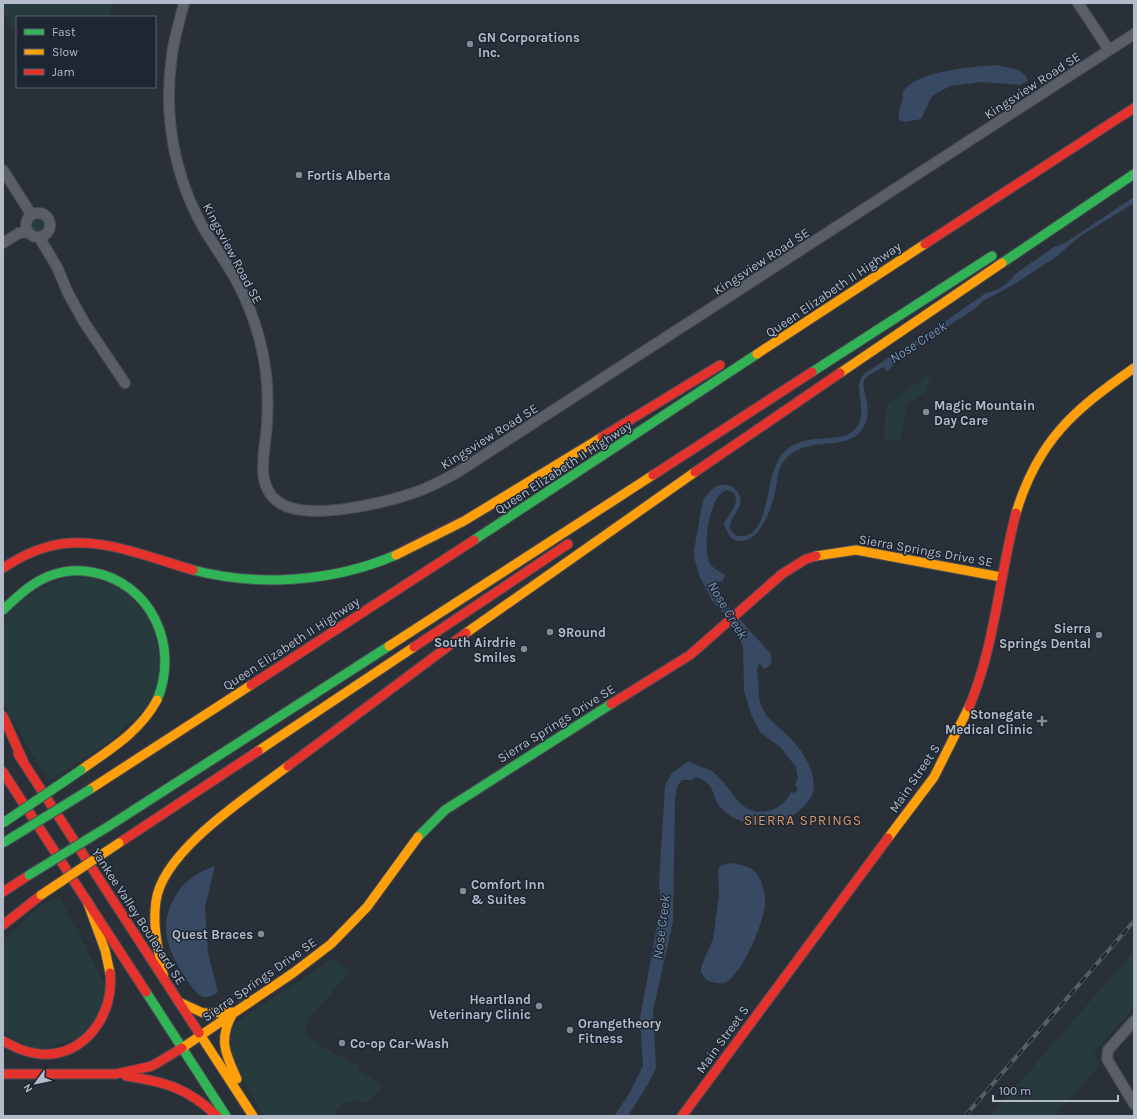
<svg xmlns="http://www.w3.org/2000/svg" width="1137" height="1119" font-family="Karla,sans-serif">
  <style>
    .green { fill: #273a3e }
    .water { fill: #384963 }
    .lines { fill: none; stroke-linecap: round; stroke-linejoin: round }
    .street-casing { stroke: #484c53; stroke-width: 12 }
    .fast-casing { stroke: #484c53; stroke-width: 11 }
    .slow-casing { stroke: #484c53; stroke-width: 11 }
    .jam-casing { stroke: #484c53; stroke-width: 11 }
    .street { stroke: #5a5e66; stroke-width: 10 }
    .fast { stroke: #30b455; stroke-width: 9 }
    .slow { stroke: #ff9f0a; stroke-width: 9 }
    .jam { stroke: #e5322d; stroke-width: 9 }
    .rail-casing { stroke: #595d64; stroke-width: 4 }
    .rail { stroke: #1d2633; stroke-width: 2.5; stroke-dasharray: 8; stroke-linecap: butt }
    .fast-bridge-casing { stroke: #474c53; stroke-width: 11; stroke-linecap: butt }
    .slow-bridge-casing { stroke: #474c53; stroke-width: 11; stroke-linecap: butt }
    .fast-bridge { stroke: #30b455; stroke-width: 9 }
    .slow-bridge { stroke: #ff9f0a; stroke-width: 9 }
    .poi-dot { fill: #848b96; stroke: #1d2633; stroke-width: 1.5 }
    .labels { text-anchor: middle; stroke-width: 3; stroke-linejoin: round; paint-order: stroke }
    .poi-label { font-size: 13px; font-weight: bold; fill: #b4bcc9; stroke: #1d2633; text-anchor: start }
    .street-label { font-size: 13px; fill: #b4bcc9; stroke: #1d2633 }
    .water-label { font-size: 14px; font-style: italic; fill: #7c92b1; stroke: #1d2633 }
    .neighbourhood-label { font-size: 14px; letter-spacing: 1px; fill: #d59563; stroke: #1d2633 }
  </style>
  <rect width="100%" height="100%" fill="#2a3038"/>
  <path class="green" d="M 3,3 L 113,3 L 110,17 L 17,17 L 15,32 L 3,13 Z
    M31 225a7 7 0 1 1 14 0a7 7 0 1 1-14 0Z
    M 927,376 L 931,382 L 925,386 L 928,390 L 907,404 L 900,442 L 884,439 L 885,415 L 888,403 Z
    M 69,577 L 90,578 L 118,587 L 135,599 L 153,625 L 161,670 L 149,705 L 105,745 L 48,781 L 3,703 L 3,623 C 13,597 46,587 69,577 Z
    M 60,898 L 106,987 L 100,1016 L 82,1038 L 34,1050 L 3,1033 L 3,939 L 44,903 Z
    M 1134,951 L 1134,1007 L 1094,1053 L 1100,1065 L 1054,1116 L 990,1116 Z
    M 330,959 L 341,963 L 351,971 L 309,1018 C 306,1024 304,1030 309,1036 C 315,1045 348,1060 359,1066 L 357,1070 L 383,1084 L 379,1091 L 366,1103 L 356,1099 L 341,1104 L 333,1116 L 263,1116 L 244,1081 L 231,1053 L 230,1030 L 245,1016 L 303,979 Z"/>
  <path class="water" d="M 996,65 C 1007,68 1025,68 1028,81 L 1021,85 L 982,82 L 950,86 L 932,96 L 921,119 L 905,122 L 899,120 C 898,112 900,109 902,102 C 903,98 902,93 904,90 C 920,70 973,67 996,65 Z
    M 1134,197 L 1134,203 L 1079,237 L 1056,257 L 1013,285 L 983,301 L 973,310 L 898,358 L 889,370 L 886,371 L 883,367 C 877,371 869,374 865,379 C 858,387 877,409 861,431 C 842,453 803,433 782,464 C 777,472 778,479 776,487 C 773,507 757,553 731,538 L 724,525 C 726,516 748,495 727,490 C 708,496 702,549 710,564 C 713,568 720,572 725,575 L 722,582 L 720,581 L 717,583 L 726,604 L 771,654 C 773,661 771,666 764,669 L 760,663 C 755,669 758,673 758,680 C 759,691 758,700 763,710 C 771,724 784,730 794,742 C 805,754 817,776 813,792 C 811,800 802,808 796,813 C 781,825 765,827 747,823 C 735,820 718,810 715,797 C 712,787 707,780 696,777 L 692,780 L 682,780 L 677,787 L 675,800 L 673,921 L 653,1011 L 656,1068 L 648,1084 L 628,1116 L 614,1116 L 629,1094 L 643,1066 L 640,1018 L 661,904 L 659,883 L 665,786 L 672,773 L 689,761 C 697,767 707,767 714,773 C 724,781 731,793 740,803 C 756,819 782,812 791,792 L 794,793 L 798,790 L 795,785 L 798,778 L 796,767 L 780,747 L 760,732 L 751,714 L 744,691 L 743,648 L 736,627 L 712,600 L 700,577 L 695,561 L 694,551 L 702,505 L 704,498 L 716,486 C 724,484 731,484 736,490 C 750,505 728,515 730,529 C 733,534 737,537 743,536 C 765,535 767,492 772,476 C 774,470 776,463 780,457 C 801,427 840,448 856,428 C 870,410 850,387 865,373 L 940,325 L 986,293 L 997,290 L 1007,283 L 1018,272 L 1054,247 L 1065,243 Z
    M 733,863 C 740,865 749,866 754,871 C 762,878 766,894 765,905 C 764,922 741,977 724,983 C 719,984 711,982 706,980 L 701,972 L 701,967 L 713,939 L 719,895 L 718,869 L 722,865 Z
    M 215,866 L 205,907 L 208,953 L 218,992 C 214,995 209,998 204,997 C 195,994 190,984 185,977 C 165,947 157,921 180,889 C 189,878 201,870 215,866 Z"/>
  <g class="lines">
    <g class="street-casing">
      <path id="street" d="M 184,3 C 180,20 174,38 172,55 C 163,115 174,176 204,229 C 214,245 225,261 235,278 C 251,307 262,340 266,373 C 268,390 268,406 267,423 C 266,448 254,483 277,501 C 304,523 385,503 416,492 C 431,487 445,479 458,472 L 1134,34
        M 1078,3 L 1109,50
        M 3,170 L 31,214
        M26 225a12 12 0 1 1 24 0a12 12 0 1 1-24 0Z
        M 39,237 L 57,267 L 68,293 L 84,322 L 125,383
        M 3,243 L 19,233 L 28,232
        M 1134,1021 L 1108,1050 L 1107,1059 L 1134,1104"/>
    </g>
    <g class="fast-casing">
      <path id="fast" d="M 1002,263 L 1134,174
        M 812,372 L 992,256
        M 474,540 L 757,354
        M 193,570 C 259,587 333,582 396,555
        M 3,610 C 18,596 32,582 52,575 C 64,571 79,570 91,572 C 151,582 180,646 157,700
        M 109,826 L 389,646
        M 418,837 L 445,810 L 611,704
        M 146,992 L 226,1116"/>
    </g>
    <g class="slow-casing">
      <path id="slow" d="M 757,354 L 925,244
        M 840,373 L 1002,263
        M 1016,513 C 1038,440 1074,410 1134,368
        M 396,555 L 464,521 L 602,437
        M 816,556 L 856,550 L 1001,577
        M 466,633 L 695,472
        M 389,646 L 653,475
        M 258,751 L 414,647
        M 81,770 C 109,750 140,732 157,700
        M 89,790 L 251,685
        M 888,838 L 934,777 L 969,707
        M 87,901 L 105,950 L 110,973
        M 164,979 C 159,953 152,927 156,901 C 163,850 249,796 288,766
        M 179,1002 L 203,1013 L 234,1012
        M 232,1015 C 218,1040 226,1055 237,1079
        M 199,1033 L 253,1116
        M 182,1048 L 293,973 L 331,944 L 367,907 L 418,837"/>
    </g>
    <g class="jam-casing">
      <path id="jam" d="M 925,244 L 1134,108
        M 602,437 L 720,365
        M 695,472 L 840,373
        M 653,475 L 812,372
        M 3,568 C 17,559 31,551 47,547 C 95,533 147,557 193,570
        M 414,647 L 568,544
        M 251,685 L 474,540
        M 611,704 L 690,655 L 782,574 L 806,559 L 816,556
        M 969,707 C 995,646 999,577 1016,513
        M 3,716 L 24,763
        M 18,754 L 199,1033
        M 288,766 L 466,633
        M 3,772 L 146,992
        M 119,843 L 258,751
        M 3,892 L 29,875
        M 3,925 L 41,895
        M 3,1041 C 15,1047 26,1053 40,1054 C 85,1058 115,1013 110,973
        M 3,1074 L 116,1074 L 152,1066 L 182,1048
        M 126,1076 C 165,1082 188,1088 217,1116
        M 682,1116 L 888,838"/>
    </g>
    <use href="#street" class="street"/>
    <use href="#fast" class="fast"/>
    <use href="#slow" class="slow"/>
    <use href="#jam" class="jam"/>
    <g class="rail-casing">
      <path id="rail" d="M 965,1116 L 1134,921"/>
    </g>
    <use href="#rail" class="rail"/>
    <g class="fast-bridge-casing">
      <path id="fast-bridge" d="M 3,823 L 81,770
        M 3,843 L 89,790
        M 29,875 L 109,826"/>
    </g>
    <g class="slow-bridge-casing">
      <path id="slow-bridge" d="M 41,895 L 119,843"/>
    </g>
    <use href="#fast-bridge" class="fast-bridge"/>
    <use href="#slow-bridge" class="slow-bridge"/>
  </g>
  <g class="poi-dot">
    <circle cx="470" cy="44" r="4"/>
    <circle cx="299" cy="175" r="4"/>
    <circle cx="926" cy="412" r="4"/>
    <circle cx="550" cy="632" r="4"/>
    <circle cx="1099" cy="635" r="4"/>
    <circle cx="524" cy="649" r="4"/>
    <path d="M1040 715h4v4h4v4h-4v4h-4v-4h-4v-4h4z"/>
    <circle cx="463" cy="891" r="4"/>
    <circle cx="261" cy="934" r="4"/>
    <circle cx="539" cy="1006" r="4"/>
    <circle cx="570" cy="1030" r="4"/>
    <circle cx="342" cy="1043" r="4"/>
  </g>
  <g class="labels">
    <g class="poi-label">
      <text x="478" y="42">GN Corporations<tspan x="478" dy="15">Inc.</tspan></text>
      <text x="307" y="180">Fortis Alberta</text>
      <text x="934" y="410">Magic Mountain<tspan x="934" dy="15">Day Care</tspan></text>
      <text x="1091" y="633" text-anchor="end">Sierra<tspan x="1091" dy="15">Springs Dental</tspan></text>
      <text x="558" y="637">9Round</text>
      <text x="516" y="647" text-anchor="end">South Airdrie<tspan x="516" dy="15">Smiles</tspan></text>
      <text x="1033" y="719" text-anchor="end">Stonegate<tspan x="1033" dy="15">Medical Clinic</tspan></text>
      <text x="471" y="889">Comfort Inn<tspan x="471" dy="15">&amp; Suites</tspan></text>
      <text x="253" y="939" text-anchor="end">Quest Braces</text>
      <text x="531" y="1004" text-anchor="end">Heartland<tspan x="531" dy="15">Veterinary Clinic</tspan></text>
      <text x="578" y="1028">Orangetheory<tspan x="578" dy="15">Fitness</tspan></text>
      <text x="350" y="1048">Co-op Car-Wash</text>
    </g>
    <g class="street-label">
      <text transform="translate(1032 85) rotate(-33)" y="5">Kingsview Road SE</text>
      <text transform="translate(233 253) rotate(62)" y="5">Kingsview Road SE</text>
      <text transform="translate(761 261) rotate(-33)" y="5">Kingsview Road SE</text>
      <text transform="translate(833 289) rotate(-34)" y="5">Queen Elizabeth II Highway</text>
      <text transform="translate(489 436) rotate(-32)" y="5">Kingsview Road SE</text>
      <text transform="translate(563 467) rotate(-33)" y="5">Queen Elizabeth II Highway</text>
      <text transform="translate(926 550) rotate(10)" y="5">Sierra Springs Drive SE</text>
      <text transform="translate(291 643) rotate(-33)" y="5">Queen Elizabeth II Highway</text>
      <text transform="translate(556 723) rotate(-32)" y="5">Sierra Springs Drive SE</text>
      <text transform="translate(914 778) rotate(-56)" y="5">Main Street S</text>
      <text transform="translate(139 916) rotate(57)" y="5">Yankee Valley Boulevard SE</text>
      <text transform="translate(259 979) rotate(-35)" y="5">Sierra Springs Drive SE</text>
      <text transform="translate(722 1039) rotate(-54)" y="5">Main Street S</text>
    </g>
    <g class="water-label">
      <text transform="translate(918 342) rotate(-33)" y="5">Nose Creek</text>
      <text transform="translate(728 610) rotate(59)" y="5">Nose Creek</text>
      <text transform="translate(661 927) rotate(-83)" y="5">Nose Creek</text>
    </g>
    <g class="neighbourhood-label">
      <text x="803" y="825">SIERRA SPRINGS</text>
    </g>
  </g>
  <rect width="1137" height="1119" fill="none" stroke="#b4bcc9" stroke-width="8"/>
  <rect x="16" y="16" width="140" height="72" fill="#1d2633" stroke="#59626f"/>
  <rect x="24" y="29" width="20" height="6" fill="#30b455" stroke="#59626f"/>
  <text x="52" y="36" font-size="12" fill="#b4bcc9">Fast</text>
  <rect x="24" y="49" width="20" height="6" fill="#ff9f0a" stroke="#59626f"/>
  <text x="52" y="56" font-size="12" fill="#b4bcc9">Slow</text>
  <rect x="24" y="69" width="20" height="6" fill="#e5322d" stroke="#59626f"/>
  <text x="52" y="76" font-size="12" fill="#b4bcc9">Jam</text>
  <g transform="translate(36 1083) rotate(237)" stroke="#1d2633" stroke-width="3" paint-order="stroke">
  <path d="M0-3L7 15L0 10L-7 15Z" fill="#b4bcc9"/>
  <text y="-6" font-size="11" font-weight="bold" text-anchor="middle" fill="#b4bcc9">N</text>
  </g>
  <path d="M993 1095v6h125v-6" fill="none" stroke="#b4bcc9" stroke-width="2"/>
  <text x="999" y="1095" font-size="12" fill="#b4bcc9" stroke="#1d2633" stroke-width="3" paint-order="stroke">100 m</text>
</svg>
